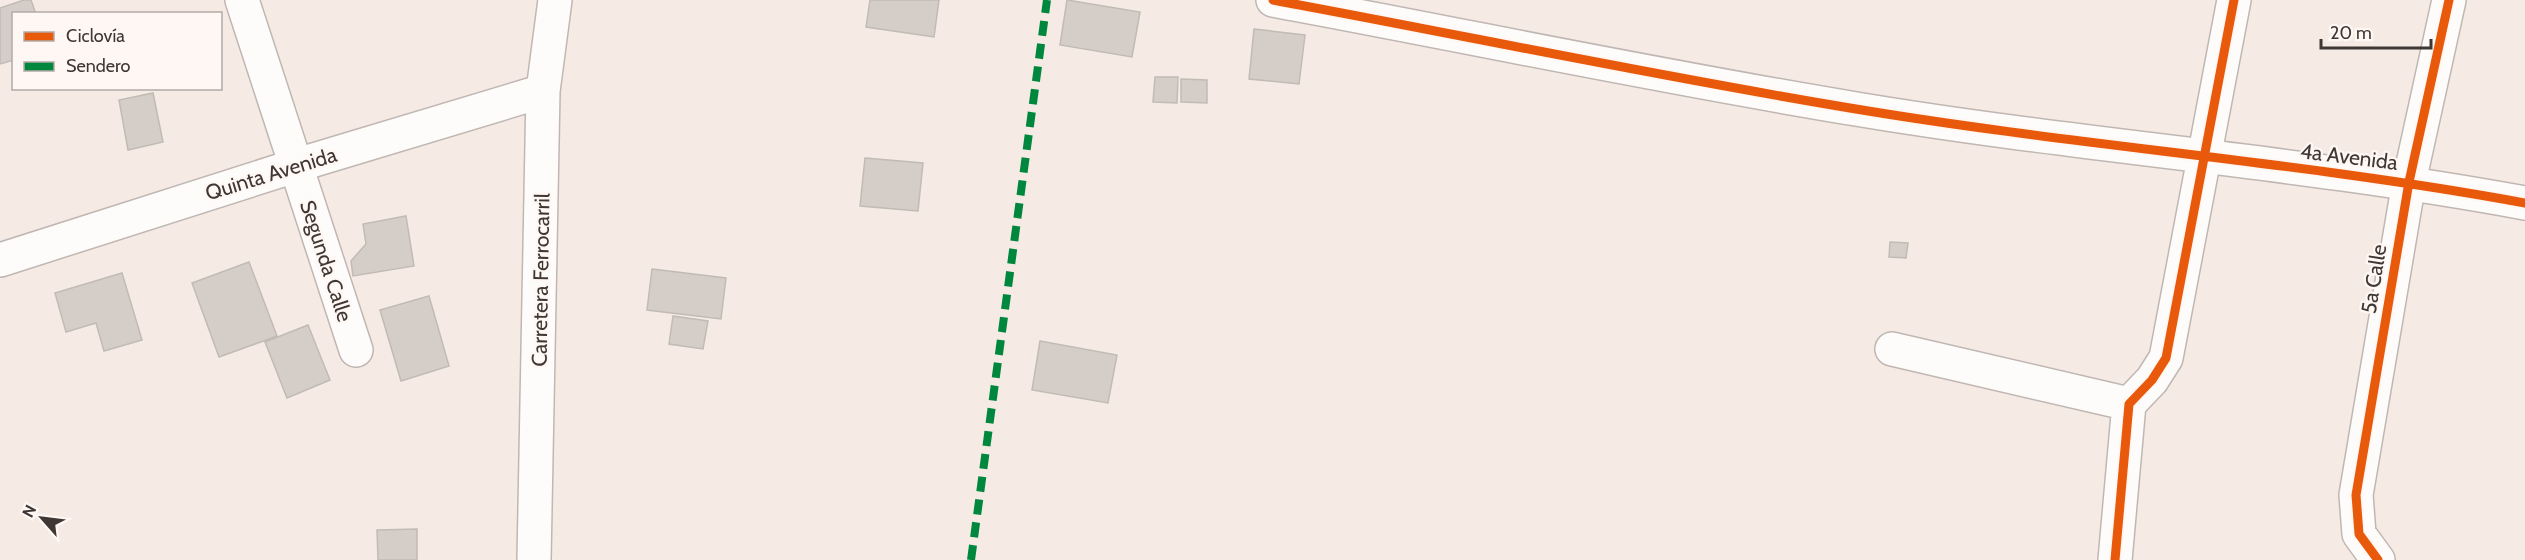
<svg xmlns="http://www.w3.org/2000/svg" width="2525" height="560" font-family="Cabin,sans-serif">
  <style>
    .building { fill: #d5cec8; stroke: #c1bbb5; stroke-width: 1.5 }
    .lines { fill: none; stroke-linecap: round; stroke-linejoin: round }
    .street-casing { stroke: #c0b7b2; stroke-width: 36 }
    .street { stroke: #fefcfb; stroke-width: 33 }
    .quiet { stroke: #00873e; stroke-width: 8; stroke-dasharray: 15 8; stroke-linecap: butt }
    .cycleway-casing { stroke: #fff7f3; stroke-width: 13 }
    .cycleway { stroke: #e8590c; stroke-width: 9 }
    .labels { text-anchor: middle; stroke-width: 4.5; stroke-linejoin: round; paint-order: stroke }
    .street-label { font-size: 21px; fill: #3e3733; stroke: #fff7f3 }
  </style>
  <rect width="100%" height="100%" fill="#f5eae4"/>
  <path class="building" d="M 24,0 L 31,0 L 36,14 L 14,14 L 14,60 L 0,64 L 0,8 Z
    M 870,0 L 939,0 L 934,37 L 866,27 Z
    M 1067,0 L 1140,12 L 1132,57 L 1060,45 Z
    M 1254,29 L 1305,35 L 1299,84 L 1249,79 Z
    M 1155,77 L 1178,77 L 1177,103 L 1153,102 Z
    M 1181,79 L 1207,80 L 1207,103 L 1181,102 Z
    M 153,93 L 163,142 L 128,150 L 119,100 Z
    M 865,158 L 923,163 L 918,211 L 860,206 Z
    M 406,216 L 414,266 L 353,276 L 351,261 L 366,244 L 363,224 Z
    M 1890,242 L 1908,243 L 1906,258 L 1889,257 Z
    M 249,262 L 277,336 L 219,357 L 192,283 Z
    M 652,269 L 726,278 L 721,319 L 647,310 Z
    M 122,273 L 142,340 L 104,351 L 96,323 L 66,332 L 55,293 Z
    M 429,296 L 449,366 L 401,381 L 380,310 Z
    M 673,316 L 708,321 L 703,349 L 669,344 Z
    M 308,325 L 330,380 L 287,398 L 265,342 Z
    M 1040,341 L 1117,355 L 1108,403 L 1032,390 Z
    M 417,529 L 417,560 L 378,560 L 377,530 Z"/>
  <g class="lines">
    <g class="street-casing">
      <path id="street" d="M 242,0 L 356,350
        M 1273,0 C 1467,36 1661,77 1856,109 C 2078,146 2303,162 2525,203
        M 0,260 L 304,163 L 543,91
        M 1892,349 L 2129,404
        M 534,560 L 543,91 L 555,0
        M 2115,560 L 2129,404 L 2152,380 L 2166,358 L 2234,0
        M 2378,560 L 2359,534 L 2356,495 L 2409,182 L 2449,0"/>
    </g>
    <use href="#street" class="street"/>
    <path class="quiet" d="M 971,560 L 1047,0"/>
    <g class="cycleway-casing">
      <path id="cycleway" d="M 1273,0 C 1467,36 1661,77 1856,109 C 2078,146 2303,162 2525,203
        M 2115,560 L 2129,404 L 2152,380 L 2166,358 L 2234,0
        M 2378,560 L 2359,534 L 2356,495 L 2409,182 L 2449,0"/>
    </g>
    <use href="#cycleway" class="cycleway"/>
  </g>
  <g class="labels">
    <g class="street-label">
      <text transform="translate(2349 157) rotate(7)" y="7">4a Avenida</text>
      <text transform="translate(271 174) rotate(-17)" y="7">Quinta Avenida</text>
      <text transform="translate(326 261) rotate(72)" y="7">Segunda Calle</text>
      <text transform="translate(2374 279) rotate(-81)" y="7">5a Calle</text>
      <text transform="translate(541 280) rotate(-89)" y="7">Carretera Ferrocarril</text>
    </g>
  </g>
  <rect x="12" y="12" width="210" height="78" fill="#fff7f3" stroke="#b2aaa6" stroke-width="1.5"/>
  <rect x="24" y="32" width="30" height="9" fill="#e8590c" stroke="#b2aaa6" stroke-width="1.5"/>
  <text x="66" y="42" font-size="18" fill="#3e3733">Ciclovía</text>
  <rect x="24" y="62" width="30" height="9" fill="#00873e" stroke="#b2aaa6" stroke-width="1.5"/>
  <text x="66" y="72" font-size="18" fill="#3e3733">Sendero</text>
  <g transform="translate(42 518) rotate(298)" stroke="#fff7f3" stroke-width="4.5" paint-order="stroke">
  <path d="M0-4.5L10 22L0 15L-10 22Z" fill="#3e3733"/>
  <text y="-9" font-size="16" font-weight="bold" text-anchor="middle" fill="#3e3733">N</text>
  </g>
  <path d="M2321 39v9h110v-9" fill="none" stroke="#3e3733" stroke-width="3"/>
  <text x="2330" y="39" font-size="18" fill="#3e3733" stroke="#fff7f3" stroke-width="4.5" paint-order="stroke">20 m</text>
</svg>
